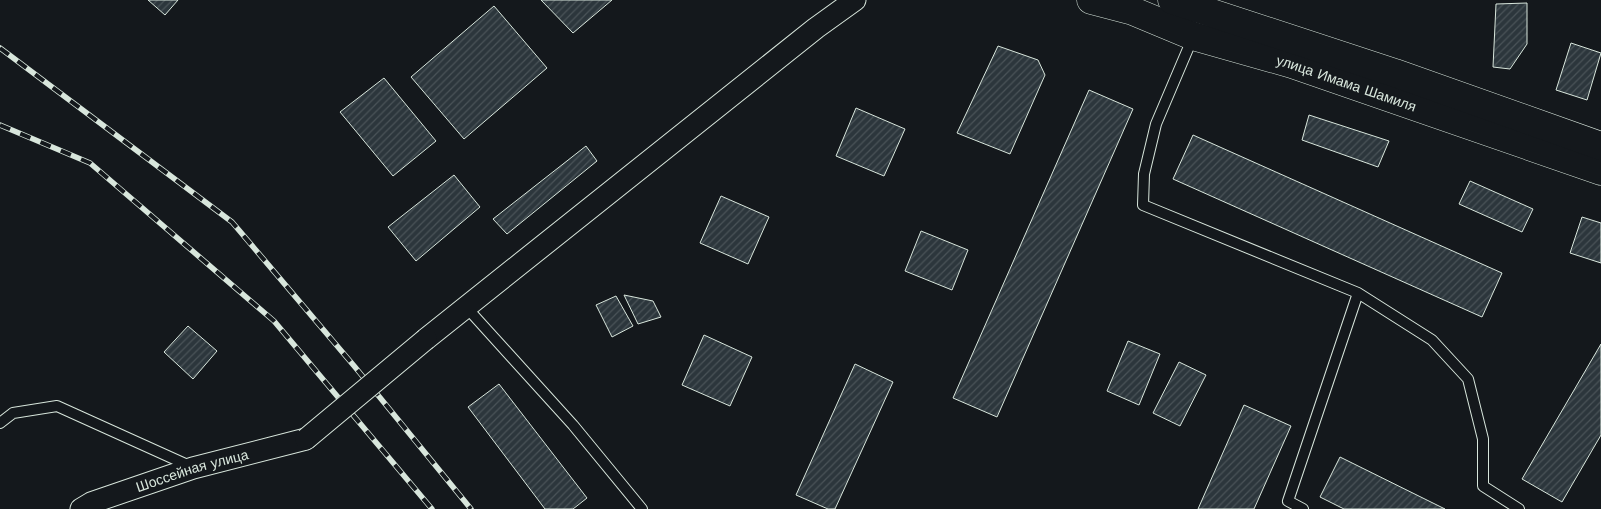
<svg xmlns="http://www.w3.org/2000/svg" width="1601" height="509" font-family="'Work Sans',sans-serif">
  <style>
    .building { fill: url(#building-hatch); stroke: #d8e6dc }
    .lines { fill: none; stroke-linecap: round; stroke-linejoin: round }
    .service-casing { stroke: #d8e6dc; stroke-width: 12 }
    .minor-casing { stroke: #d8e6dc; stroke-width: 23 }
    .secondary-casing { stroke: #d8e6dc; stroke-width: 29 }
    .service { stroke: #14181c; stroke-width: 10 }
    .minor { stroke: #14181c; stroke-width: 21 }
    .secondary { stroke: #14181c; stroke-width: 28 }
    .rail-casing { stroke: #d8e6dc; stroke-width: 5.5 }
    .rail { stroke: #14181c; stroke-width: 4; stroke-dasharray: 11; stroke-linecap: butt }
    .minor-bridge-casing { stroke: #d8e6dc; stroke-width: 23; stroke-linecap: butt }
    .minor-bridge { stroke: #14181c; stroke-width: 21 }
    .labels { text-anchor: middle; stroke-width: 4; stroke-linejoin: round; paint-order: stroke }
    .street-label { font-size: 14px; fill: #d8e6dc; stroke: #14181c }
  </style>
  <defs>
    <pattern id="building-hatch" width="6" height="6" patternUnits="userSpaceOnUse" patternTransform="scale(1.25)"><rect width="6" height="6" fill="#2c363c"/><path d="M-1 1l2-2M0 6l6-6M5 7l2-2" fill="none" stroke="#4a5358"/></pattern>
  </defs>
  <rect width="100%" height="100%" fill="#14181c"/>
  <path class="building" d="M 148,0 L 178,0 L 165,15 Z
    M 541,0 L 612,0 L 573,33 Z
    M 1527,3 L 1527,44 L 1510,69 L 1493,67 L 1496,4 Z
    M 494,6 L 547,68 L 464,139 L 411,77 Z
    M 1571,43 L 1601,53 L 1587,100 L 1556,90 Z
    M 998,46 L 1038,60 L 1045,75 L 1010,154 L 957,133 Z
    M 384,78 L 436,141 L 393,176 L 340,112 Z
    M 1089,90 L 1133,109 L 997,417 L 953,398 Z
    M 856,108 L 905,129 L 884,176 L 836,156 Z
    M 1309,115 L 1389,141 L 1378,167 L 1302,140 Z
    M 1193,135 L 1502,273 L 1482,317 L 1173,179 Z
    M 586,146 L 597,161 L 507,234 L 493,219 Z
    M 454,175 L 480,207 L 416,261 L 388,227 Z
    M 1470,181 L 1533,209 L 1522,232 L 1459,204 Z
    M 721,196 L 769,217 L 748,264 L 700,243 Z
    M 1582,217 L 1601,223 L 1601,263 L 1570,253 Z
    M 921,231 L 968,250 L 952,290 L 905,271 Z
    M 624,295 L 653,301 L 661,317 L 638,324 Z
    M 616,296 L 633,326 L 612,337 L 596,305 Z
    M 188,326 L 217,351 L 193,379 L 164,352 Z
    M 704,335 L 752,357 L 730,406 L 682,385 Z
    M 1128,341 L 1160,354 L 1139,405 L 1107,391 Z
    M 1601,344 L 1601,435 L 1562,502 L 1522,479 Z
    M 1179,362 L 1206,375 L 1180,426 L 1153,413 Z
    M 855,364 L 893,382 L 835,509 L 828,509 L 796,495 Z
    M 499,384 L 587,498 L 573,509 L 545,509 L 468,407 Z
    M 1244,405 L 1291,426 L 1254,509 L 1198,509 Z
    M 1340,457 L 1445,509 L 1344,509 L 1320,497 Z"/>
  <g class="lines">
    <g class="service-casing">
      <path id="service" d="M 1193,37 L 1156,124 L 1144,174 L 1143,205 L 1358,293 L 1432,340 L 1468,379 L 1483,439 L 1483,486 L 1519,509
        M 467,308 L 573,425 L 642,509
        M 0,423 L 13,413 L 57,406 L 192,467
        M 1303,509 L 1288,501 L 1358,293"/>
    </g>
    <g class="minor-casing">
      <g id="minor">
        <path d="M 426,339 L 816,28 L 855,0"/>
        <path id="s1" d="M 81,509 L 91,503 L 193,468 L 306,439"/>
      </g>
    </g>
    <g class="secondary-casing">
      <g id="secondary">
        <path id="s2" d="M 1091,0 L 1133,11 L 1193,36 L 1292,64 L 1601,171"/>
        <path d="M 1172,0 L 1395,73 L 1601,146"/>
      </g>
    </g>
    <use href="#service" class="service"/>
    <use href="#minor" class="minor"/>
    <use href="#secondary" class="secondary"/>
    <g class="rail-casing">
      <path id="rail" d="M 0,48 L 232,222 L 355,367 L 471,509
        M 0,125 L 90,163 L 274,321 L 432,509"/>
    </g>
    <use href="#rail" class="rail"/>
    <g class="minor-bridge-casing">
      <path id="minor-bridge" d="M 306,439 L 426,339"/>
    </g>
    <use href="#minor-bridge" class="minor-bridge"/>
  </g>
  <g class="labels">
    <g class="street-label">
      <text dy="5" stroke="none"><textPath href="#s2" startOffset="269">улица Имама Шамиля</textPath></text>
      <text dy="5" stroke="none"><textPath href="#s1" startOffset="118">Шоссейная улица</textPath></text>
    </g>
  </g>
</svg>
